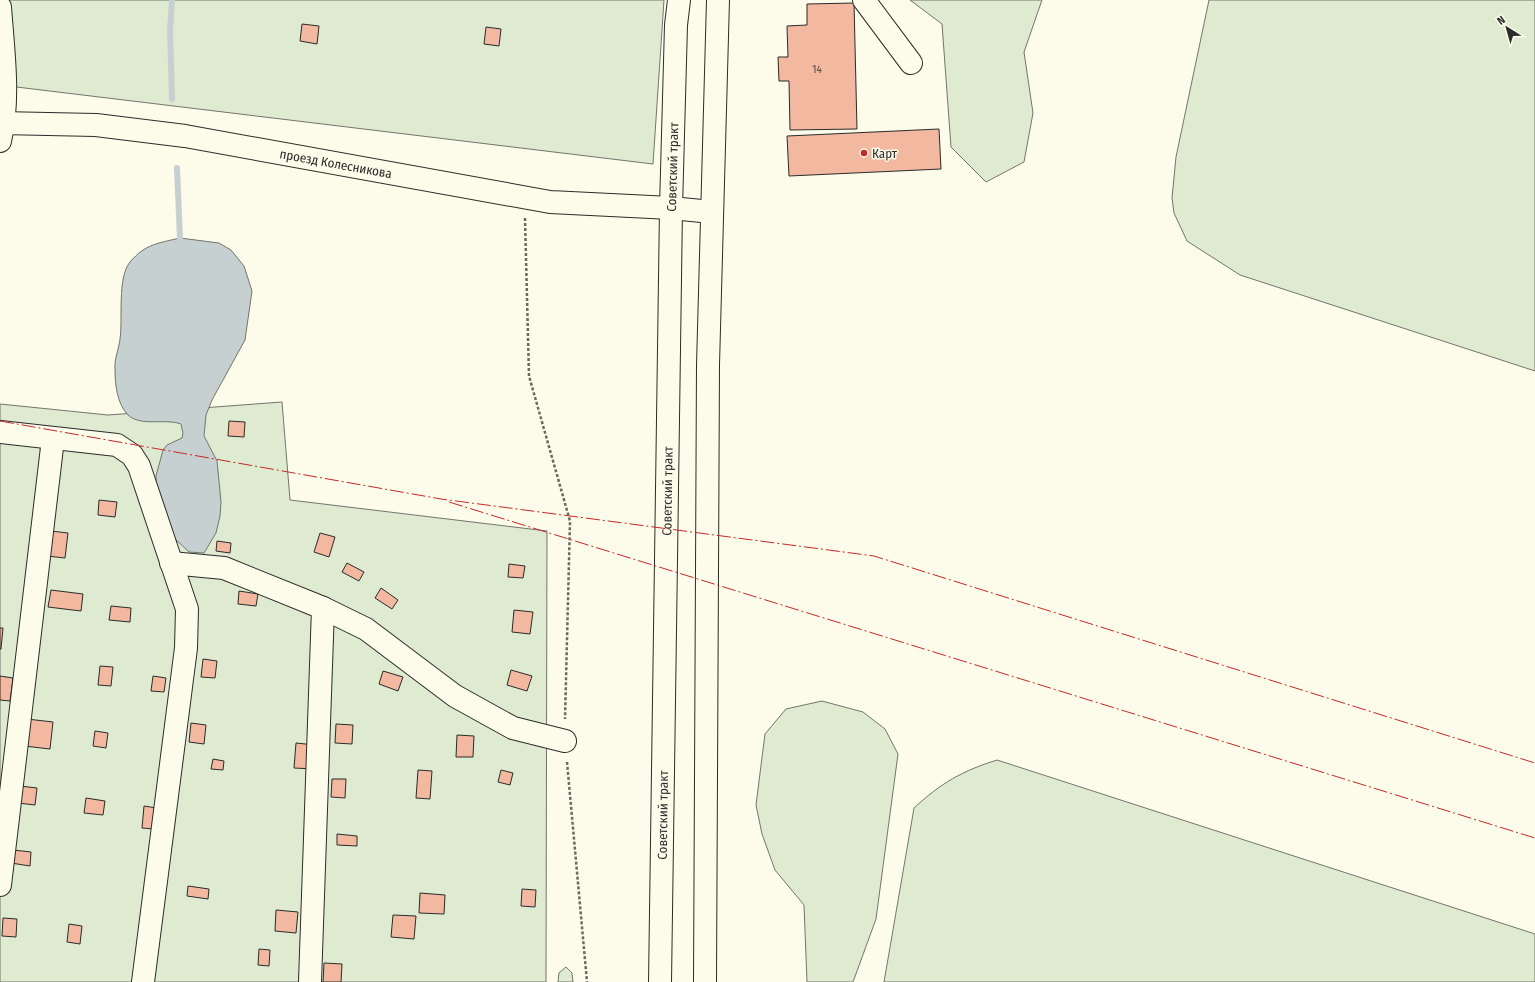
<svg xmlns="http://www.w3.org/2000/svg" width="1535" height="982" font-family="'Fira Sans Condensed',sans-serif">
  <style>
    .green { fill: #deebd1; stroke: #74746e }
    .water { fill: #c7d0d0; stroke: #74746e }
    .lines { fill: none; stroke-linecap: round; stroke-linejoin: round }
    .stream { stroke: #c7d0d0; stroke-width: 6 }
    .building { fill: #f2b8a0; stroke: #2b2b2b }
    .minor-casing { stroke: #2b2b2b; stroke-width: 24 }
    .highway-casing { stroke: #2b2b2b; stroke-width: 24 }
    .path { stroke: #6a6964; stroke-width: 2.5; stroke-dasharray: 3 2; stroke-linecap: butt }
    .minor { stroke: #fdfbea; stroke-width: 22 }
    .highway { stroke: #fdfbea; stroke-width: 22 }
    .power { stroke: #c62828; stroke-width: 1; stroke-dasharray: 14 3 2 3; stroke-linecap: butt }
    .poi-dot { fill: #c62828; stroke: #fdfbea; stroke-width: 1.5 }
    .labels { text-anchor: middle; stroke-width: 3; stroke-linejoin: round; paint-order: stroke }
    .number-label { font-size: 11px; fill: #5d4e48 }
    .poi-label { font-size: 13px; fill: #2b2b2b; stroke: #fdfbea; text-anchor: start }
    .street-label { font-size: 13px; fill: #2b2b2b; stroke: #fdfbea }
  </style>
  <rect width="100%" height="100%" fill="#fdfbea"/>
  <path class="green" d="M 0,0 L 664,0 L 653,164 L 0,85 Z
    M 910,0 L 1042,0 L 1024,52 L 1033,113 L 1024,162 L 986,182 L 951,147 L 942,24 Z
    M 1209,0 L 1535,0 L 1535,371 L 1240,275 L 1187,241 L 1174,213 L 1172,198 L 1176,157 Z
    M 282,402 L 290,500 L 547,531 L 546,982 L 0,982 L 0,404 L 108,415 Z
    M 822,701 L 863,712 L 885,729 L 898,754 L 876,919 L 853,982 L 807,982 L 804,905 L 775,870 L 762,834 L 756,805 L 765,734 L 786,709 Z
    M 997,760 L 1535,934 L 1535,982 L 884,982 L 914,808 C 941,783 962,771 997,760 Z
    M 566,967 L 572,973 L 573,982 L 558,982 L 559,973 Z"/>
  <path class="water" d="M 180,238 L 219,243 L 231,250 L 244,266 L 252,291 L 245,340 L 212,400 L 206,415 L 204,436 L 217,461 L 221,502 L 220,516 L 216,533 L 204,553 L 189,552 L 173,537 L 156,488 L 156,476 L 163,450 L 167,445 L 182,438 L 183,433 L 181,424 C 165,418 141,427 128,415 C 117,404 115,384 115,369 C 114,359 119,349 120,339 C 123,319 117,278 130,262 C 145,244 159,243 180,238 Z"/>
  <g class="lines">
    <path class="stream" d="M 172,99 L 170,30 L 172,0
      M 177,168 L 180,238"/>
  </g>
  <path class="building" d="M 854,3 L 857,129 L 790,130 L 789,81 L 779,81 L 778,57 L 788,57 L 787,26 L 807,25 L 807,4 Z
    M 302,24 L 319,26 L 317,44 L 300,41 Z
    M 486,27 L 501,29 L 499,46 L 484,44 Z
    M 939,129 L 941,169 L 789,176 L 787,136 Z
    M 229,421 L 245,422 L 244,437 L 228,436 Z
    M 99,500 L 117,502 L 115,517 L 98,515 Z
    M 51,531 L 68,533 L 65,558 L 47,556 Z
    M 320,533 L 335,537 L 329,557 L 314,552 Z
    M 217,541 L 231,543 L 230,553 L 216,551 Z
    M 347,563 L 364,572 L 359,581 L 342,572 Z
    M 509,564 L 525,566 L 523,578 L 508,577 Z
    M 381,588 L 398,600 L 392,609 L 375,598 Z
    M 51,590 L 83,594 L 81,611 L 48,607 Z
    M 239,591 L 258,594 L 256,606 L 238,604 Z
    M 111,606 L 131,608 L 130,622 L 109,620 Z
    M 514,610 L 533,612 L 530,634 L 512,632 Z
    M 0,628 L 3,628 L 1,649 L 0,649 Z
    M 203,659 L 217,661 L 215,678 L 201,677 Z
    M 100,666 L 113,667 L 111,686 L 98,685 Z
    M 511,670 L 532,676 L 527,691 L 507,685 Z
    M 383,671 L 403,677 L 398,691 L 379,684 Z
    M 0,676 L 13,678 L 10,701 L 0,700 Z
    M 153,676 L 166,678 L 164,692 L 151,691 Z
    M 27,719 L 53,722 L 50,749 L 24,746 Z
    M 191,723 L 206,725 L 204,744 L 189,742 Z
    M 336,724 L 353,725 L 352,744 L 335,743 Z
    M 95,731 L 108,733 L 106,748 L 93,746 Z
    M 457,735 L 474,736 L 473,757 L 456,757 Z
    M 296,743 L 315,745 L 314,769 L 294,768 Z
    M 213,759 L 224,761 L 223,770 L 211,769 Z
    M 418,770 L 432,771 L 430,799 L 416,798 Z
    M 501,770 L 513,773 L 510,785 L 498,782 Z
    M 332,779 L 346,779 L 345,798 L 331,797 Z
    M 20,786 L 37,788 L 35,805 L 18,803 Z
    M 86,798 L 105,801 L 103,815 L 84,813 Z
    M 144,806 L 157,808 L 154,829 L 142,828 Z
    M 337,834 L 357,836 L 357,846 L 337,845 Z
    M 13,850 L 31,852 L 30,866 L 11,863 Z
    M 188,886 L 209,889 L 208,899 L 187,896 Z
    M 522,889 L 536,890 L 535,907 L 521,906 Z
    M 420,893 L 445,895 L 444,914 L 419,913 Z
    M 276,910 L 298,912 L 296,933 L 275,931 Z
    M 393,915 L 416,916 L 414,939 L 391,937 Z
    M 3,918 L 17,919 L 16,937 L 2,936 Z
    M 69,924 L 82,926 L 80,944 L 67,942 Z
    M 259,949 L 270,950 L 269,966 L 258,965 Z
    M 324,963 L 342,964 L 341,982 L 323,982 Z"/>
  <g class="lines">
    <g class="minor-casing">
      <g id="minor">
        <path d="M 864,0 L 911,63"/>
        <path d="M 0,7 C 3,50 10,97 0,141"/>
        <path id="s1" d="M 0,123 L 96,125 L 185,136 L 550,202 L 671,208"/>
        <path d="M 0,432 L 117,445 L 132,455 L 139,466 L 187,609 L 186,648 L 143,982"/>
        <path d="M 171,563 L 224,568 L 323,608 L 310,982"/>
        <path d="M 323,608 L 366,629 L 455,696 L 513,728 L 565,741"/>
        <path d="M 0,885 L 53,439"/>
      </g>
    </g>
    <g class="highway-casing">
      <g id="highway">
        <path d="M 671,208 L 712,212"/>
        <path id="s2" d="M 660,982 L 671,208 L 676,25 L 679,0"/>
        <path d="M 705,982 L 708,365 L 718,0"/>
      </g>
    </g>
    <path class="path" d="M 525,218 L 529,376 L 570,521 L 565,719
      M 567,762 L 587,982"/>
    <use href="#minor" class="minor"/>
    <use href="#highway" class="highway"/>
    <path class="power" d="M 0,421 L 441,499 L 874,556 L 1535,763
      M 449,502 L 1535,838"/>
  </g>
  <circle class="poi-dot" cx="864" cy="153" r="4"/>
  <g class="labels">
    <g class="number-label">
      <text x="817" y="73">14</text>
    </g>
    <g class="poi-label">
      <text x="872" y="158">Карт</text>
    </g>
    <g class="street-label">
      <text dy="5" stroke="none"><textPath href="#s1" startOffset="339">проезд Колесникова</textPath></text>
      <text dy="5" stroke="none"><textPath href="#s2" startOffset="815">Советский тракт</textPath></text>
      <text dy="5" stroke="none"><textPath href="#s2" startOffset="491">Советский тракт</textPath></text>
      <text dy="5" stroke="none"><textPath href="#s2" startOffset="167">Советский тракт</textPath></text>
    </g>
  </g>
  <g transform="translate(1507 28) rotate(323)" stroke="#fdfbea" stroke-width="3" paint-order="stroke">
  <path d="M0-3L7 15L0 10L-7 15Z" fill="#2b2b2b"/>
  <text y="-6" font-size="11" font-weight="bold" text-anchor="middle" fill="#2b2b2b">N</text>
  </g>
</svg>
